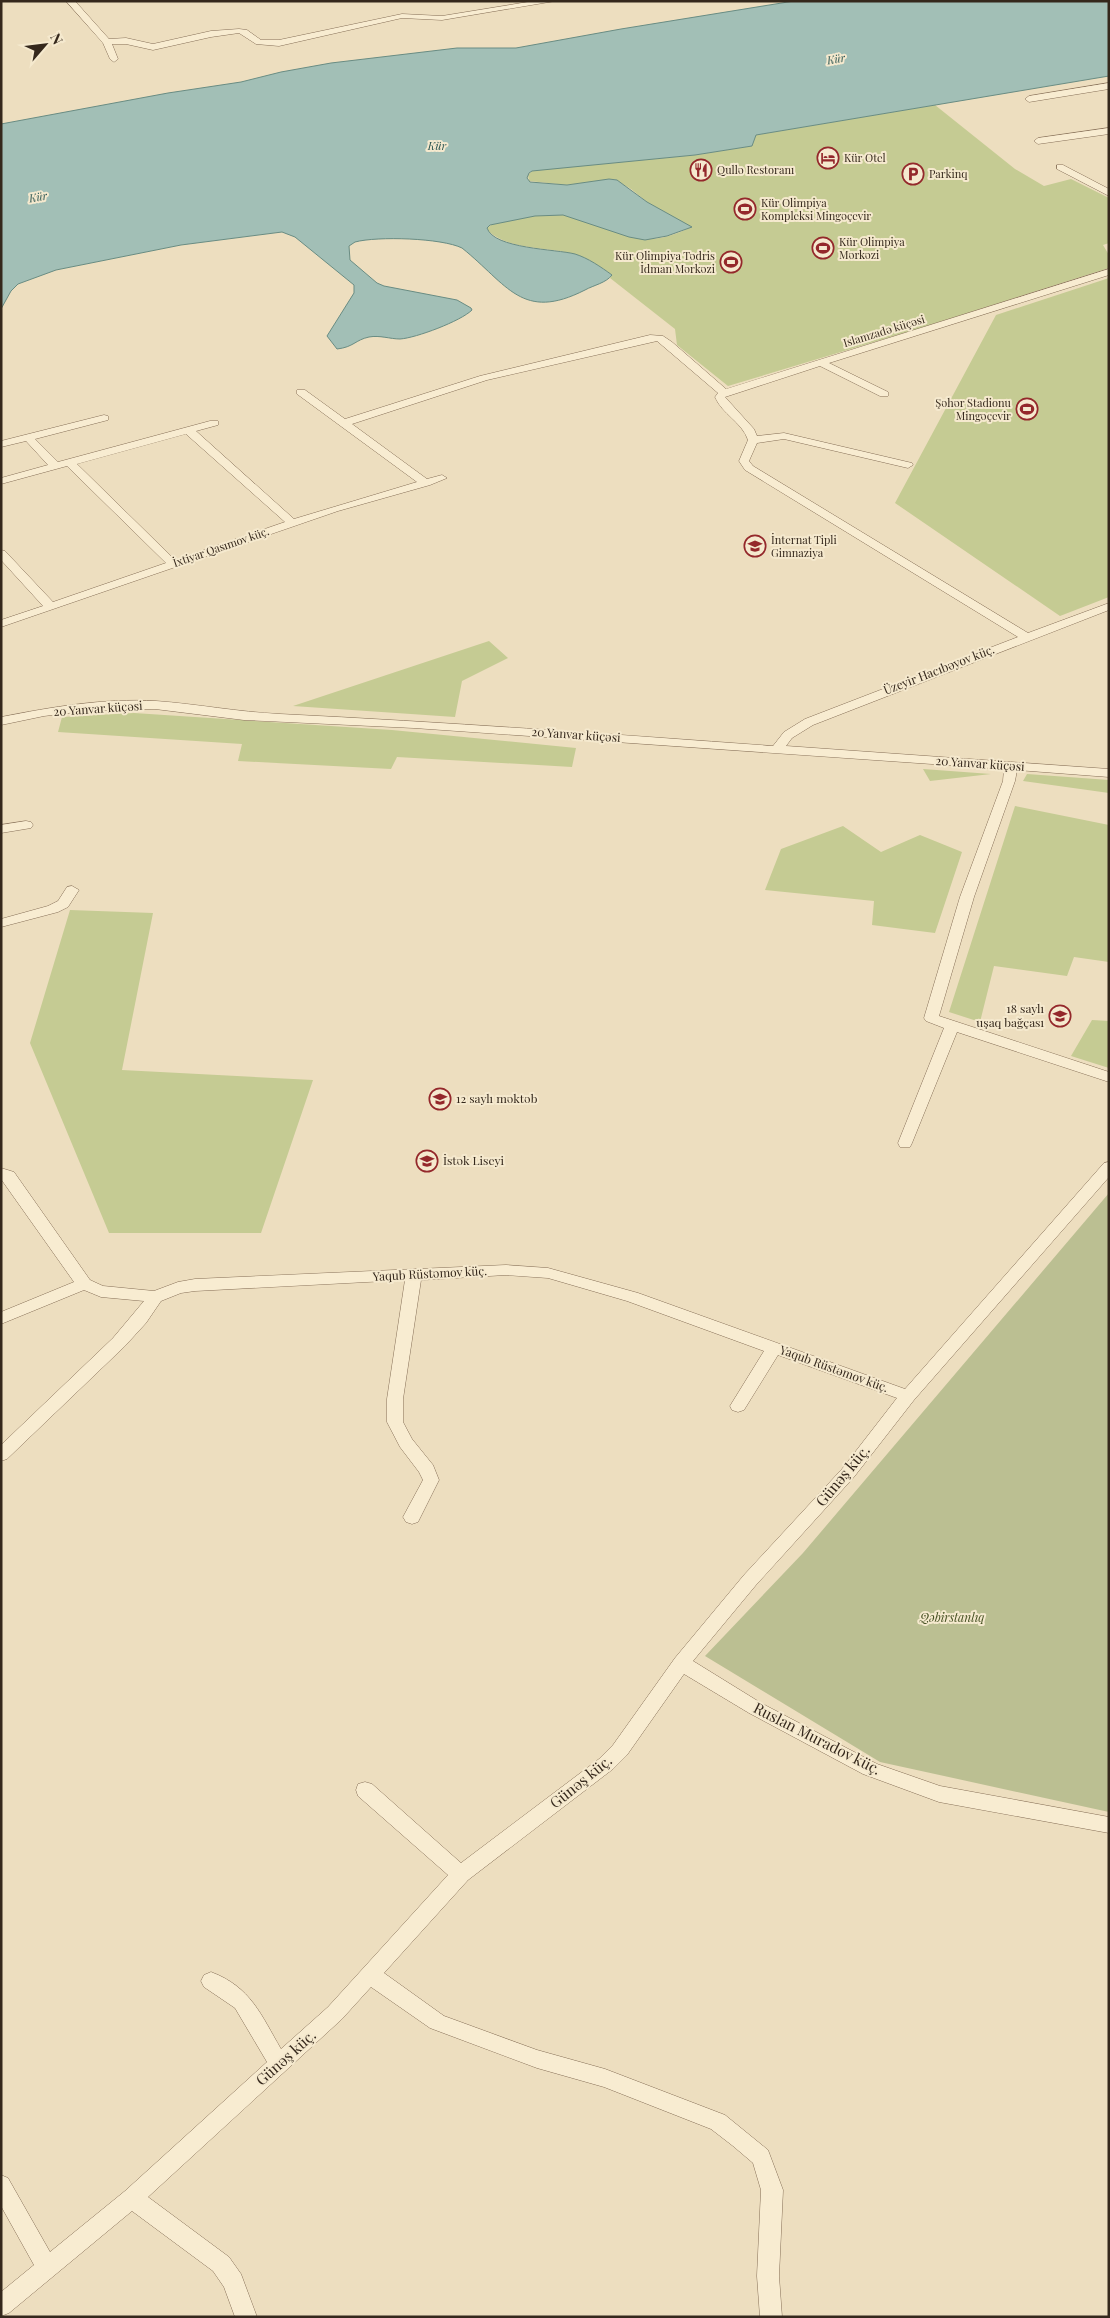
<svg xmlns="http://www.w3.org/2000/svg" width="1110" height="2318" font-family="'Playfair Display',serif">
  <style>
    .green { fill: #c5cb93 }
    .cemetery { fill: #bbbf92 }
    .water { fill: #a2bfb6; stroke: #698c83 }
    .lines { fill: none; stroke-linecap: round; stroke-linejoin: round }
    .street-casing { stroke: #866f57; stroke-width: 1 }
    .street { fill: #f8ecd1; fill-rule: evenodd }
    .labels { text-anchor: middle; stroke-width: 4; stroke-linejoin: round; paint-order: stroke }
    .far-water-label { font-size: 11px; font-style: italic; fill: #2b5551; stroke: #f5e9ce }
    .far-poi-label { font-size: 11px; fill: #35281c; stroke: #f5e9ce; text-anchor: start }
    .far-street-label { font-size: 11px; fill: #35281c; stroke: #f5e9ce }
    .street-label { font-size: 12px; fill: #35281c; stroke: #f5e9ce }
    .poi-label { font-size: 12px; fill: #35281c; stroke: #f5e9ce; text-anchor: start }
    .park-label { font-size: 12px; font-style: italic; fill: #465123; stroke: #f5e9ce }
    .near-street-label { font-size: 15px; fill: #35281c; stroke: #f5e9ce }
  </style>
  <rect width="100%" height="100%" fill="#eddebf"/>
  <path class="green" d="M 935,105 L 1015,169 L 1044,186 L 1071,179 L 1109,198 L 1109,243 L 1103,245 L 1109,255 L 1109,268 L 914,330 L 728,386 L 677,345 L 675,329 L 610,278 L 612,275 C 601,267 588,258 574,254 C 547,246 511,251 488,231 L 487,228 L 494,223 C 516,218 544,212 566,215 C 618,224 634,256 691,227 L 647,202 L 631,189 L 614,179 L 567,185 L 529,181 L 528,175 L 532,171 L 541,169 L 695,155 L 752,146 L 756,135 Z
    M 1109,278 L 1109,597 L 1060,616 L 895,503 L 996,315 Z
    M 489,641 L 508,658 L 462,681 L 455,717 L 293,706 Z
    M 134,713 L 392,730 L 576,748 L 572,767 L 397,757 L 391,769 L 238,761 L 242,744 L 58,732 L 62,717 Z
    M 923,769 L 991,774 L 930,781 Z
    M 1027,774 L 1109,780 L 1109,793 L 1023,781 Z
    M 1015,806 L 1109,825 L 1109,962 L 1074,957 L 1067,976 L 994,966 L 980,1022 L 949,1012 Z
    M 843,826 L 881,852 L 920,835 L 962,852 L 935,933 L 872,925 L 874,901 L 765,890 L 781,849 Z
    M 70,910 L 153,913 L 122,1070 L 313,1080 L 261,1233 L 109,1233 L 30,1043 Z
    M 1092,1020 L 1109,1021 L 1109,1068 L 1071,1056 Z"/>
  <path class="cemetery" d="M 1109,1193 L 1109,1812 L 880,1762 L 705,1656 L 803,1553 Z"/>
  <path class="water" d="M 794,1 L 1109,1 L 1109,76 L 756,135 L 752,146 L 695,155 L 532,171 L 529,173 L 527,178 L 530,182 L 567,185 L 609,179 L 617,180 L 647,202 L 692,227 L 667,236 L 645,240 L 629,237 L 563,215 L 535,216 L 490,225 L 487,228 C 494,249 556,249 575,254 C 588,258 601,267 612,275 C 606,283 594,285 585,290 C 522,322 508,285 462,248 C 442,238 377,236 355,242 L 349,246 L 350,260 L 377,283 L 384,286 L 457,300 L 471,308 L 472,310 C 461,321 416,338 400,339 C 390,339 380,335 369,337 C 355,340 354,347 337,349 L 327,336 L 354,293 L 354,285 L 295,237 L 282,232 L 181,245 L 56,270 L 18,284 L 11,291 L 1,309 L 1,124 L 168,93 L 241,82 L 281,72 L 331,63 L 457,48 L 516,48 L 621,29 Z"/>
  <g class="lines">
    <g class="street-casing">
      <path id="street" d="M 66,1 L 75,1 L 109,39 L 126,38 L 153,44 L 211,31 L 239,29 L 247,30 L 261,40 L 279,40 L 402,14 L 442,16 L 534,1 L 555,1 L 442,20 L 402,18 L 279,46 L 256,44 L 239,33 L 211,37 L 153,50 L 126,44 L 112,44 L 118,59 L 114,62 L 110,59 L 103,43 Z
        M 1109,83 L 1109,89 L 1029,102 L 1025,99 L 1029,96 Z
        M 1109,128 L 1109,134 L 1038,144 L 1034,141 L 1038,138 Z
        M 1057,165 L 1063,165 L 1109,189 L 1109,196 L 1057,169 Z
        M 1109,269 L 1109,275 L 829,363 L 888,392 L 888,396 L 880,396 L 820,366 L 725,397 L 754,429 L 757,436 L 784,433 L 912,463 L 913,465 L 908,468 L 784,439 L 757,443 L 749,461 L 753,466 L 1028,633 L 1109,603 L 1109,610 L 813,725 L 792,738 L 786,746 L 1109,769 L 1109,777 L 1017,770 L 1015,781 L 974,897 L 939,1016 L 1109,1072 L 1109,1082 L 957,1032 L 912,1143 L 910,1147 L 900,1147 L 898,1143 L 944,1028 L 926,1021 L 924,1018 L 960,897 L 1003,781 L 1004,769 L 414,728 L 244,720 L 155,709 L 85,711 L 44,716 L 1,725 L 1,717 C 52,707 104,698 156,701 C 197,704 238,712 280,714 C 444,722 609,734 773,746 L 784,732 L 805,719 L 1018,637 L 745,470 L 739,461 L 748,440 C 742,422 722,414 715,397 L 718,393 L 657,341 L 487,380 L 352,424 L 427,479 L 442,475 L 447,478 L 430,485 L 338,511 L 1,627 L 1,620 L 43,606 L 1,560 L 1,550 L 5,551 L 53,602 L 166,563 L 67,466 L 1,484 L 1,478 L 48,465 L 26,441 L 1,447 L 1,441 L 104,415 L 108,416 L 108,420 L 35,439 L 58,462 L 210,421 L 218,421 L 218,425 L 196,431 L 294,519 L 417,482 L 297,394 L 297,390 L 305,390 L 345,419 L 480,376 L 650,335 L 663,336 L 672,342 L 726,389 ZM 186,434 L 285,522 L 175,560 L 77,464 Z
        M 26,821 L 31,822 L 33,825 L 31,828 L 1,833 L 1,825 Z
        M 72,886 L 79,890 L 68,907 L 58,912 L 1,927 L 1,919 L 48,906 L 58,901 L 67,887 Z
        M 1109,1162 L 1109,1177 L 914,1400 L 854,1477 L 756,1585 L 693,1661 L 761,1703 L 877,1764 L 940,1786 L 1109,1817 L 1109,1833 L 939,1802 L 863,1774 L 749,1713 L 684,1674 L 627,1755 L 613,1769 L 468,1880 L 384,1973 L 444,2016 L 537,2050 L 605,2069 L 725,2115 L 768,2150 L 783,2190 L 779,2276 L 782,2317 L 760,2317 L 757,2276 L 761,2190 L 753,2163 L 733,2146 L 711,2129 L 604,2087 L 537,2068 L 430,2028 L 371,1987 L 342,2019 L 148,2197 L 229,2257 L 241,2274 L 257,2317 L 235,2317 L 224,2287 L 213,2271 L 132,2211 L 9,2313 L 1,2316 L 1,2292 L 34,2265 L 1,2206 L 1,2175 L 8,2178 L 50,2252 L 125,2191 L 267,2062 L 235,2008 L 204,1987 L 201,1981 L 204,1975 L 211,1972 C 251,1987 261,2015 281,2049 L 328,2007 L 448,1875 L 358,1796 L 356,1790 L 358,1784 L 365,1782 L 372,1784 L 461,1863 L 599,1759 L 613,1745 L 675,1658 L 744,1575 L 842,1469 L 897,1398 L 778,1355 L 744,1410 L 738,1412 L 732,1410 L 730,1406 L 764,1351 L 627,1301 L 548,1278 L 506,1275 L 421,1280 L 403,1399 L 403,1422 L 412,1439 L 433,1465 L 439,1480 L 418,1522 L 412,1524 L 406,1522 L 403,1517 L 423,1480 L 419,1472 L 400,1447 L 387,1422 L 387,1399 L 405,1280 L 195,1291 L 181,1293 L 161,1301 L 146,1323 L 125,1346 L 7,1459 L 1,1461 L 1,1445 L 113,1338 L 144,1301 L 101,1297 L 84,1290 L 1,1324 L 1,1312 L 74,1282 L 1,1179 L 1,1168 L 14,1172 L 90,1280 L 103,1286 L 154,1291 L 178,1282 L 195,1279 L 506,1265 L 548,1268 L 638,1293 L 905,1389 L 1104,1163 Z"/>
    </g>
    <use href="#street" class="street"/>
  </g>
  <defs>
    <g id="hotel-ring" transform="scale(1.125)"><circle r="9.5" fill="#f5e9ce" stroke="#94282b" stroke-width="1.5"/><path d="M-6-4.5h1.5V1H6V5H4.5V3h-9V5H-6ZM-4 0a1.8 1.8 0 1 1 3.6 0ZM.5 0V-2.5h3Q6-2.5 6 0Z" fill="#94282b"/></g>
    <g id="restaurant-ring" transform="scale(1.125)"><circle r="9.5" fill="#f5e9ce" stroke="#94282b" stroke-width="1.5"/><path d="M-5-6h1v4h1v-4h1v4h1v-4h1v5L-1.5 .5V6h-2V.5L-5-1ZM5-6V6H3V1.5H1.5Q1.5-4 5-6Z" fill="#94282b"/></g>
    <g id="parking-ring" transform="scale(1.125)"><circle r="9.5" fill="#f5e9ce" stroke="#94282b" stroke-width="1.5"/><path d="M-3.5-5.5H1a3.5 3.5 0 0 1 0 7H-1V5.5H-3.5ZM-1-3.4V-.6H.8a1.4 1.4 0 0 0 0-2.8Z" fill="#94282b"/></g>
    <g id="stadium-ring" transform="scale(1.125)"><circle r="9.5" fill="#f5e9ce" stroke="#94282b" stroke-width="1.5"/><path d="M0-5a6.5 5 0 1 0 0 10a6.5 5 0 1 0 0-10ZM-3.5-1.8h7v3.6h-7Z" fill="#94282b"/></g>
    <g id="school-ring" transform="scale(1.125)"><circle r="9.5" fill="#f5e9ce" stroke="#94282b" stroke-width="1.5"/><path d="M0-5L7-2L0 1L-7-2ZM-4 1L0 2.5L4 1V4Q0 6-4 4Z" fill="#94282b"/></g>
  </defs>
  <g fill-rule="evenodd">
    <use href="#hotel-ring" x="828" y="158"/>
    <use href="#restaurant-ring" x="701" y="170"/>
    <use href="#parking-ring" x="913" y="174"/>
    <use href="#stadium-ring" x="745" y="209"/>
    <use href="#stadium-ring" x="823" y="248"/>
    <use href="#stadium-ring" x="731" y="262"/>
    <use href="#stadium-ring" x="1027" y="409"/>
    <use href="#school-ring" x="755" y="546"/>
    <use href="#school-ring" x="1060" y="1016"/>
    <use href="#school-ring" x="440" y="1099"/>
    <use href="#school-ring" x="427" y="1161"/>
  </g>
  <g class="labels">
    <g class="far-water-label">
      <text transform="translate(836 59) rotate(-10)" y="4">Kür</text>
      <text x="437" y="150">Kür</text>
      <text transform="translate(38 197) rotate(-10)" y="4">Kür</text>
    </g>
    <g class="far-poi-label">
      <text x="844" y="162">Kür Otel</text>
      <text x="717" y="174">Qullə Restoranı</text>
      <text x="929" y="178">Parkinq</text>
      <text x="761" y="207">Kür Olimpiya<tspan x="761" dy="13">Kompleksi Mingəçevir</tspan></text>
      <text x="839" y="246">Kür Olimpiya<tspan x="839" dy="13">Mərkəzi</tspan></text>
      <text x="715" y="260" text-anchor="end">Kür Olimpiya Tədris<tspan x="715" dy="13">İdman Mərkəzi</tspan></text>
      <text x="1011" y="407" text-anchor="end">Şəhər Stadionu<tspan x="1011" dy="13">Mingəçevir</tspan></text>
      <text x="771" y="544">İnternat Tipli<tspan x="771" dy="13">Gimnaziya</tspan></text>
    </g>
    <g class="far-street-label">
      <text transform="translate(884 331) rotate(-17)" y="4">Islamzadə küçəsi</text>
      <text transform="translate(221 547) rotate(-19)" y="4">İxtiyar Qasımov küç.</text>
    </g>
    <g class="street-label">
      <text transform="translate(939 670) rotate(-21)" y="4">Üzeyir Hacıbəyov küç.</text>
      <text transform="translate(98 709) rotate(-4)" y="4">20 Yanvar küçəsi</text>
      <text transform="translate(576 735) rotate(4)" y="4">20 Yanvar küçəsi</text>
      <text transform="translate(980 764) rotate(4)" y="4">20 Yanvar küçəsi</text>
      <text transform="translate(430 1274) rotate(-3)" y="4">Yaqub Rüstəmov küç.</text>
      <text transform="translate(834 1369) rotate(20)" y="4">Yaqub Rüstəmov küç.</text>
    </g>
    <g class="poi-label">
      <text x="1044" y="1013" text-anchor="end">18 saylı<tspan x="1044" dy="14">uşaq bağçası</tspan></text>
      <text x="456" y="1103">12 saylı məktəb</text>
      <text x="443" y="1165">İstək Liseyi</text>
    </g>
    <g class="park-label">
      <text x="952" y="1622">Qəbirstanlıq</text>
    </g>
    <g class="near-street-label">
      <text transform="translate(843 1476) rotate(-50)" y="5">Günəş küç.</text>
      <text transform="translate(817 1739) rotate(27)" y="5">Ruslan Muradov küç.</text>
      <text transform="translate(581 1782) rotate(-39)" y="5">Günəş küç.</text>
      <text transform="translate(286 2058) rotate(-42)" y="5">Günəş küç.</text>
    </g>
  </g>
  <rect width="1110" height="2318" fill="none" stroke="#35281c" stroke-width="5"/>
  <g transform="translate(45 45) rotate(62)" stroke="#f5e9ce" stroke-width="4" paint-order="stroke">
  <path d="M0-4L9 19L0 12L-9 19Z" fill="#35281c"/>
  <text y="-8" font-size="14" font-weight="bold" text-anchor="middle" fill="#35281c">N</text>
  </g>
</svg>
